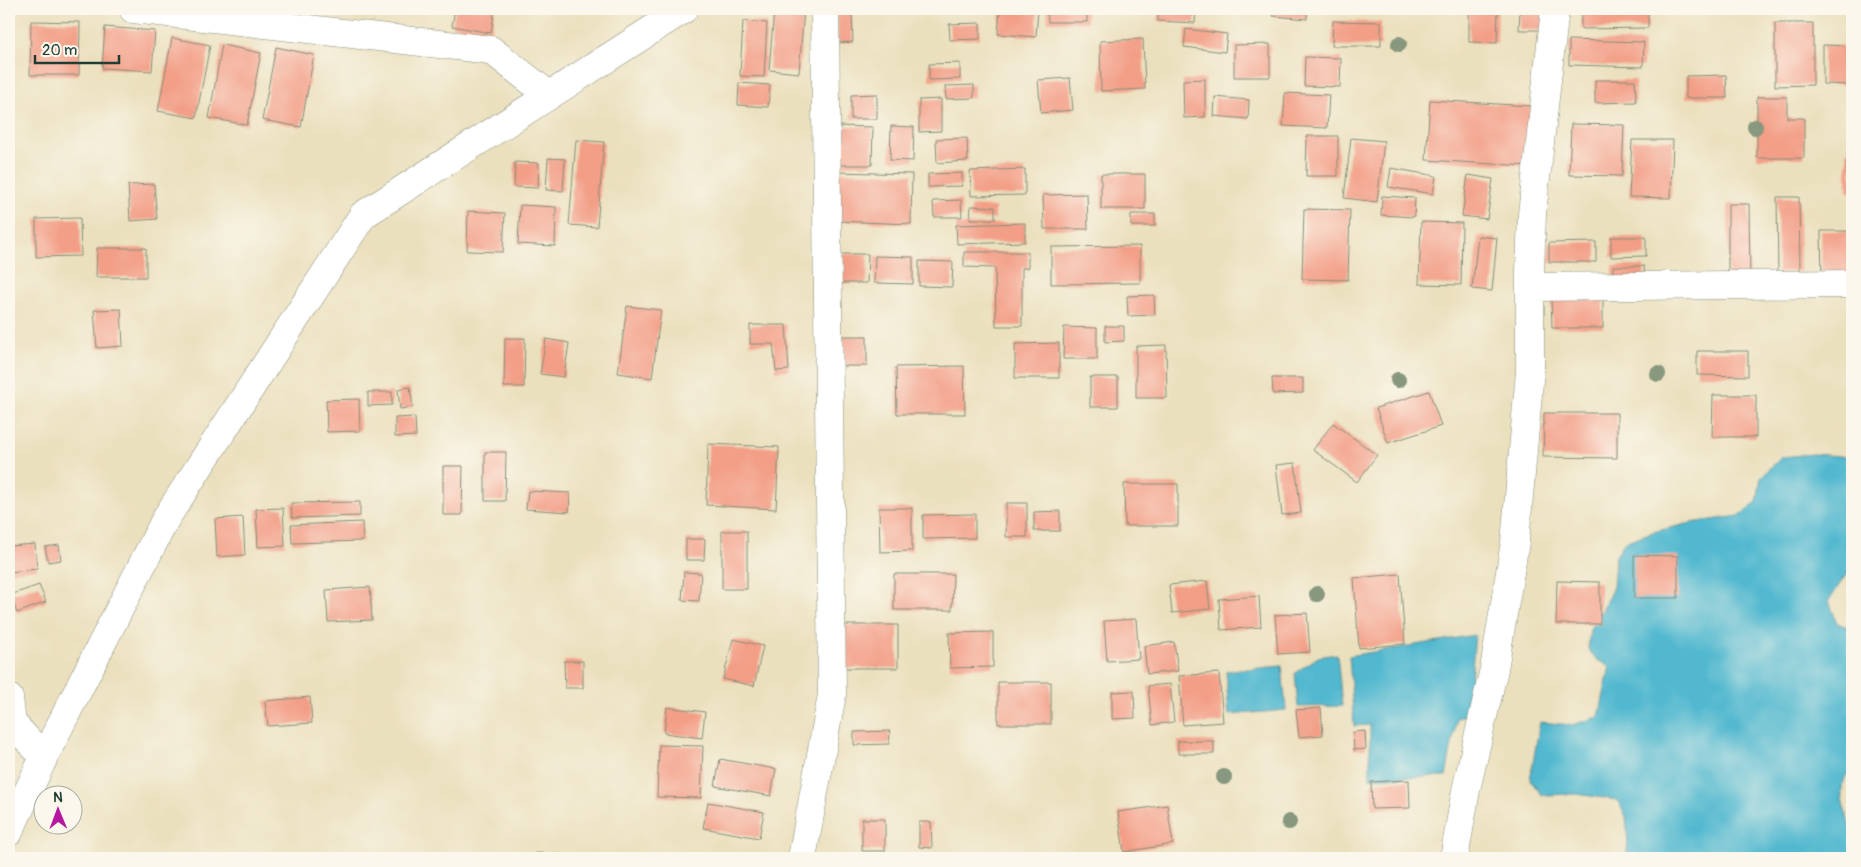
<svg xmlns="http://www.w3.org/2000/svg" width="1861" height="867" font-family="Pangolin,sans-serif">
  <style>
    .water { fill: #51b8cf; stroke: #387a82 }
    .building { fill: #f39f87 }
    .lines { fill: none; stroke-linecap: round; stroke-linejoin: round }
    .street-casing { stroke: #858e79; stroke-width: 29 }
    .street { stroke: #fff; stroke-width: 28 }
    .tree { fill: #87987e }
  </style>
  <rect width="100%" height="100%" fill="#fbf7ec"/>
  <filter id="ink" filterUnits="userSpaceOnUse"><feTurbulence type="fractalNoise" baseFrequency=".02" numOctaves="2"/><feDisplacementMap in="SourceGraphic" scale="10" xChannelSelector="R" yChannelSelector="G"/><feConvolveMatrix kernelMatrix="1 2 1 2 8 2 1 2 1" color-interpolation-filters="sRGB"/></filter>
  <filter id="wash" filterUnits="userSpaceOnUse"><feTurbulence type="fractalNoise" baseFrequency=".0096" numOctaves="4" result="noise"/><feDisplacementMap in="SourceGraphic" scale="20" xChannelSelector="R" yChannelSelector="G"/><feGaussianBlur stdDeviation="1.12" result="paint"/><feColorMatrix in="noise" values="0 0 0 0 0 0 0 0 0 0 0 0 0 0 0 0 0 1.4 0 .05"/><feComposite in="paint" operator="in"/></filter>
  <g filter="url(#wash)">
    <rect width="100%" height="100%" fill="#ebe0be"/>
    <path class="water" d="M 1813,454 L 1852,457 L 1852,571 L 1845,576 L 1829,601 L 1837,623 L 1852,629 L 1852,769 C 1831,788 1848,813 1852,835 C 1854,842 1852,851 1852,858 L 1626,858 L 1628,844 L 1626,816 L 1617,800 L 1577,794 L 1542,795 L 1530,780 L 1540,722 L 1572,725 L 1599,717 L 1610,666 L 1597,660 L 1588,649 L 1590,629 L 1603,609 L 1613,587 L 1615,558 L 1624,542 L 1653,532 L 1691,523 L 1739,516 L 1757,502 L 1761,477 L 1782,457 Z
      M 1475,635 L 1468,714 L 1457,718 L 1446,776 L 1370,778 L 1370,725 L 1354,726 L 1349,656 Z
      M 1337,654 L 1342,706 L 1298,707 L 1295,673 L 1318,657 Z
      M 1282,666 L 1286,710 L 1229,715 L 1226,671 Z"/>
    <g id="blocks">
      <path class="building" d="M 455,9 L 495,9 L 491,33 L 452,26 Z
        M 774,9 L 804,9 L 799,73 L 769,70 Z
        M 1000,9 L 1038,9 L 1036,37 L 998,34 Z
        M 1047,9 L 1087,9 L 1087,22 L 1048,22 Z
        M 1158,9 L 1196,9 L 1195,23 L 1158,21 Z
        M 1206,9 L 1254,9 L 1254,14 L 1206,13 Z
        M 1274,9 L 1307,9 L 1307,19 L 1273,16 Z
        M 1335,9 L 1364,9 L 1364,12 L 1335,10 Z
        M 1469,9 L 1498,9 L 1497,43 L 1469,42 Z
        M 1520,9 L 1548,9 L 1548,30 L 1519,30 Z
        M 1581,9 L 1648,9 L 1648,28 L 1581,29 Z
        M 837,13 L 852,13 L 853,42 L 838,43 Z
        M 31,21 L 80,22 L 79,75 L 30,75 Z
        M 743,21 L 767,23 L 764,77 L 740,76 Z
        M 1333,21 L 1381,22 L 1381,46 L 1332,46 Z
        M 980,23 L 980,39 L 950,40 L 949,24 Z
        M 1775,23 L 1813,23 L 1813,85 L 1775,86 Z
        M 105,27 L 155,31 L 152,71 L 102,68 Z
        M 1186,29 L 1227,34 L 1225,52 L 1184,47 Z
        M 172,38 L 210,45 L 196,118 L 158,111 Z
        M 1143,39 L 1145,89 L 1101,91 L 1100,41 Z
        M 1569,40 L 1644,42 L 1643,67 L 1569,65 Z
        M 1270,44 L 1270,77 L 1234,77 L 1234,45 Z
        M 222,45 L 261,53 L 247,125 L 209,118 Z
        M 1823,45 L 1852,46 L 1852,85 L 1823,84 Z
        M 276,47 L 314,55 L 301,127 L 262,120 Z
        M 1305,57 L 1341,58 L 1340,87 L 1304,86 Z
        M 960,63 L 960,79 L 929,80 L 929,64 Z
        M 1726,75 L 1727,98 L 1686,98 L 1686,76 Z
        M 1070,78 L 1073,110 L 1041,113 L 1038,80 Z
        M 1205,79 L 1205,117 L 1184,118 L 1183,80 Z
        M 1595,80 L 1635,80 L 1636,102 L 1595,103 Z
        M 739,83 L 770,85 L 768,107 L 738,105 Z
        M 974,85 L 974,98 L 946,99 L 945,86 Z
        M 1285,93 L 1329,95 L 1327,128 L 1283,126 Z
        M 877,94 L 877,119 L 851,119 L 851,95 Z
        M 1215,97 L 1249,100 L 1248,119 L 1214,116 Z
        M 1757,97 L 1787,97 L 1787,118 L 1804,118 L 1804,158 L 1757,158 Z
        M 941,99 L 941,131 L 919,132 L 919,100 Z
        M 1430,100 L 1531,106 L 1527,166 L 1426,160 Z
        M 1571,124 L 1624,125 L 1622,176 L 1569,175 Z
        M 835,126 L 873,127 L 872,165 L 834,165 Z
        M 891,126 L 914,127 L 913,161 L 890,160 Z
        M 1307,136 L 1338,136 L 1338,176 L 1306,176 Z
        M 967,138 L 968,161 L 937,163 L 936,139 Z
        M 1351,138 L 1384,141 L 1377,202 L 1344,198 Z
        M 576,140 L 604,142 L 597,227 L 569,225 Z
        M 1632,140 L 1673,140 L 1671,198 L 1629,197 Z
        M 1847,151 L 1852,151 L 1852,192 L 1847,192 Z
        M 548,158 L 565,159 L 563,191 L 546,190 Z
        M 515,162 L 539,163 L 538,188 L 514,187 Z
        M 1391,168 L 1436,176 L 1433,194 L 1388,187 Z
        M 1025,169 L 1025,195 L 971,196 L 970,171 Z
        M 837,172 L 912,174 L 911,224 L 835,221 Z
        M 962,173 L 962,186 L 928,187 L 928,174 Z
        M 1101,174 L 1145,174 L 1145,209 L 1101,209 Z
        M 1468,175 L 1493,179 L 1487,219 L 1462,216 Z
        M 154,184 L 157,219 L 130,221 L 128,185 Z
        M 1087,194 L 1088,229 L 1044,229 L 1043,195 Z
        M 1382,196 L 1415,198 L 1414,217 L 1381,215 Z
        M 1777,197 L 1799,197 L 1800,271 L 1778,272 Z
        M 961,200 L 962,217 L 934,217 L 933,201 Z
        M 1728,204 L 1749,204 L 1750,278 L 1728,278 Z
        M 520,205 L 556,207 L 555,246 L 518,244 Z
        M 971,206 L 995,207 L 995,219 L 970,219 Z
        M 1304,209 L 1350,210 L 1348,280 L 1302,279 Z
        M 468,211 L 505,213 L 503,252 L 467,251 Z
        M 1131,214 L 1155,214 L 1155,226 L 1131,226 Z
        M 80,218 L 81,256 L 36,257 L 36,219 Z
        M 1421,222 L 1462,223 L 1461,285 L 1419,284 Z
        M 1025,223 L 1025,242 L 957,244 L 956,225 Z
        M 1821,231 L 1851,231 L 1851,277 L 1822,278 Z
        M 1478,236 L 1497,238 L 1492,291 L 1472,289 Z
        M 1611,237 L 1646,237 L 1646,256 L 1611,257 Z
        M 1596,242 L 1596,262 L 1549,262 L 1549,243 Z
        M 1140,246 L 1140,283 L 1051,284 L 1051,247 Z
        M 97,248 L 146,248 L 146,277 L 96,277 Z
        M 964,252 L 1028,252 L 1028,268 L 1022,268 L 1022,326 L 996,326 L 995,268 L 964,267 Z
        M 840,254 L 868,254 L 867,283 L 840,283 Z
        M 875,256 L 913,257 L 913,284 L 874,283 Z
        M 919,261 L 953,262 L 952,287 L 919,286 Z
        M 1613,266 L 1644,266 L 1645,281 L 1613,280 Z
        M 1154,295 L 1155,315 L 1128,316 L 1127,296 Z
        M 1551,297 L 1603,297 L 1603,328 L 1552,328 Z
        M 627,306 L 661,310 L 652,378 L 618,373 Z
        M 121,309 L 123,346 L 97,348 L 94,310 Z
        M 750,325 L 786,325 L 789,370 L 776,371 L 773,344 L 750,344 Z
        M 1105,326 L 1124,326 L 1124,341 L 1105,342 Z
        M 1064,327 L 1097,328 L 1097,359 L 1063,359 Z
        M 840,336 L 867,336 L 867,366 L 840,366 Z
        M 505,338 L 525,338 L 524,387 L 504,387 Z
        M 546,339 L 569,343 L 564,377 L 540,374 Z
        M 1059,343 L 1059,378 L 1015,378 L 1015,344 Z
        M 1166,345 L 1167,398 L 1136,398 L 1136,346 Z
        M 1697,351 L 1748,351 L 1748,376 L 1697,375 Z
        M 964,366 L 965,414 L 897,414 L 896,367 Z
        M 1090,377 L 1118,377 L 1118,407 L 1090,407 Z
        M 1272,378 L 1303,378 L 1303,393 L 1273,394 Z
        M 410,387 L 413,407 L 400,409 L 398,389 Z
        M 1429,391 L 1441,426 L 1388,443 L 1376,408 Z
        M 368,392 L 392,392 L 392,405 L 368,406 Z
        M 1713,395 L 1756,395 L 1756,437 L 1712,437 Z
        M 359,399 L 360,431 L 327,432 L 326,400 Z
        M 1544,413 L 1617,413 L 1617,458 L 1543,457 Z
        M 415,417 L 416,436 L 395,437 L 395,418 Z
        M 1333,423 L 1377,455 L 1357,482 L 1313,450 Z
        M 708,444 L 779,447 L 776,509 L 706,505 Z
        M 485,452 L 506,452 L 505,501 L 485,501 Z
        M 1295,463 L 1301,513 L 1282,515 L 1276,465 Z
        M 443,466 L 463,466 L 462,515 L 443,515 Z
        M 1124,484 L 1178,484 L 1178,526 L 1125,526 Z
        M 528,491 L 570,493 L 569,512 L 526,509 Z
        M 360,502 L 360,516 L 292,518 L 291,503 Z
        M 1006,503 L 1027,503 L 1027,537 L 1006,537 Z
        M 283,508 L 285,546 L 258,547 L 256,509 Z
        M 879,508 L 912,508 L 912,551 L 880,552 Z
        M 1060,511 L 1060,531 L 1034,531 L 1034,512 Z
        M 975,514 L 975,538 L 923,539 L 923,515 Z
        M 243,517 L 245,555 L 217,557 L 215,519 Z
        M 362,522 L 363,541 L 292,543 L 291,525 Z
        M 722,531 L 747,531 L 747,589 L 722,589 Z
        M 686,539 L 705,539 L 704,560 L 686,560 Z
        M 35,544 L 37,569 L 9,572 L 9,546 Z
        M 59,545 L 61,560 L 48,562 L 45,547 Z
        M 1634,555 L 1678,556 L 1678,598 L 1634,598 Z
        M 684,572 L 701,573 L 699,601 L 682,600 Z
        M 894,574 L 953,574 L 952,610 L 894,610 Z
        M 1400,574 L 1405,644 L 1359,648 L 1354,578 Z
        M 1207,581 L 1210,609 L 1172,613 L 1169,585 Z
        M 1557,581 L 1600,582 L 1600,624 L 1556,624 Z
        M 39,585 L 46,602 L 17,613 L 10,595 Z
        M 370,587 L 372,620 L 328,622 L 326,590 Z
        M 1259,596 L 1261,627 L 1221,630 L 1219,599 Z
        M 1307,613 L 1310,652 L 1278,654 L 1275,615 Z
        M 1136,619 L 1139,659 L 1107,661 L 1104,621 Z
        M 844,625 L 898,625 L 898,668 L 844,668 Z
        M 993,632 L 993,667 L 950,668 L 949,633 Z
        M 733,639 L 763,646 L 754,686 L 723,679 Z
        M 1174,642 L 1178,671 L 1147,674 L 1144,646 Z
        M 564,661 L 583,661 L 583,688 L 565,688 Z
        M 1219,673 L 1223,722 L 1183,725 L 1179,676 Z
        M 998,682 L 1051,682 L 1051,724 L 998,724 Z
        M 1170,684 L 1174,722 L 1152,725 L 1148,686 Z
        M 1134,691 L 1135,718 L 1112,719 L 1112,692 Z
        M 310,697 L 312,723 L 268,726 L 265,701 Z
        M 667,707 L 705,712 L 702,738 L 664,733 Z
        M 1321,708 L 1323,735 L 1299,737 L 1296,710 Z
        M 890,731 L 889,744 L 854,745 L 854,732 Z
        M 1365,731 L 1366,749 L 1354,750 L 1353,732 Z
        M 1178,741 L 1214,741 L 1214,754 L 1178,754 Z
        M 659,745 L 703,746 L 701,798 L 657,797 Z
        M 720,759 L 776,769 L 771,796 L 715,786 Z
        M 1409,780 L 1410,808 L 1372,809 L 1371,782 Z
        M 708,802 L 764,812 L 759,838 L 703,828 Z
        M 1167,805 L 1173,844 L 1124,852 L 1118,812 Z
        M 862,819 L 885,819 L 885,851 L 862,851 Z
        M 919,822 L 931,822 L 932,848 L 919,847 Z
        M 536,853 L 588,856 L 588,858 L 536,858 Z"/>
    </g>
  </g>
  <g filter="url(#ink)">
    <use href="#blocks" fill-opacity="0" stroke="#858e79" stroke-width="1"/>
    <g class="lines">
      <g class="street-casing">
        <path id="street" d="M 133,9 L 491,50 L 549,95
          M 1530,287 L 1852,284
          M 9,698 L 12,723 L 44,757
          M 9,832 L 44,757 L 166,518 L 363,215 L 684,9
          M 802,858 L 832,695 L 825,9
          M 1454,858 L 1466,790 L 1494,669 L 1515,542 L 1530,371 L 1530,272 L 1532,214 L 1555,9"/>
      </g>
      <use href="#street" class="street"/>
    </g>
    <g class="tree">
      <circle cx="1399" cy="44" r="8"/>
      <circle cx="1755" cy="127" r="8"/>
      <circle cx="1658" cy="374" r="8"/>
      <circle cx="1398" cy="380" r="8"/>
      <circle cx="1317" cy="594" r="8"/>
      <circle cx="1224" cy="777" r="8"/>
      <circle cx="1289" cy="822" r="8"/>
    </g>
  </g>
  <rect width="1861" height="867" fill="none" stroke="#fbf7ec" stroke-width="30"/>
  <g transform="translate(58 810) rotate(359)"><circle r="24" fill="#fbf7ec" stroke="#a3ada2"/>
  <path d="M0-4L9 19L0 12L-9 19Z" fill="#b5179e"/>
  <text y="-8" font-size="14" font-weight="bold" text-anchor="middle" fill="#1f3d34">N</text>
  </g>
  <path d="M35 55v8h84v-8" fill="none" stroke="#1f3d34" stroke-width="2.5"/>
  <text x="42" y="55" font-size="15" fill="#1f3d34" stroke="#fbf7ec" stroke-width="4" paint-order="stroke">20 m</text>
</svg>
